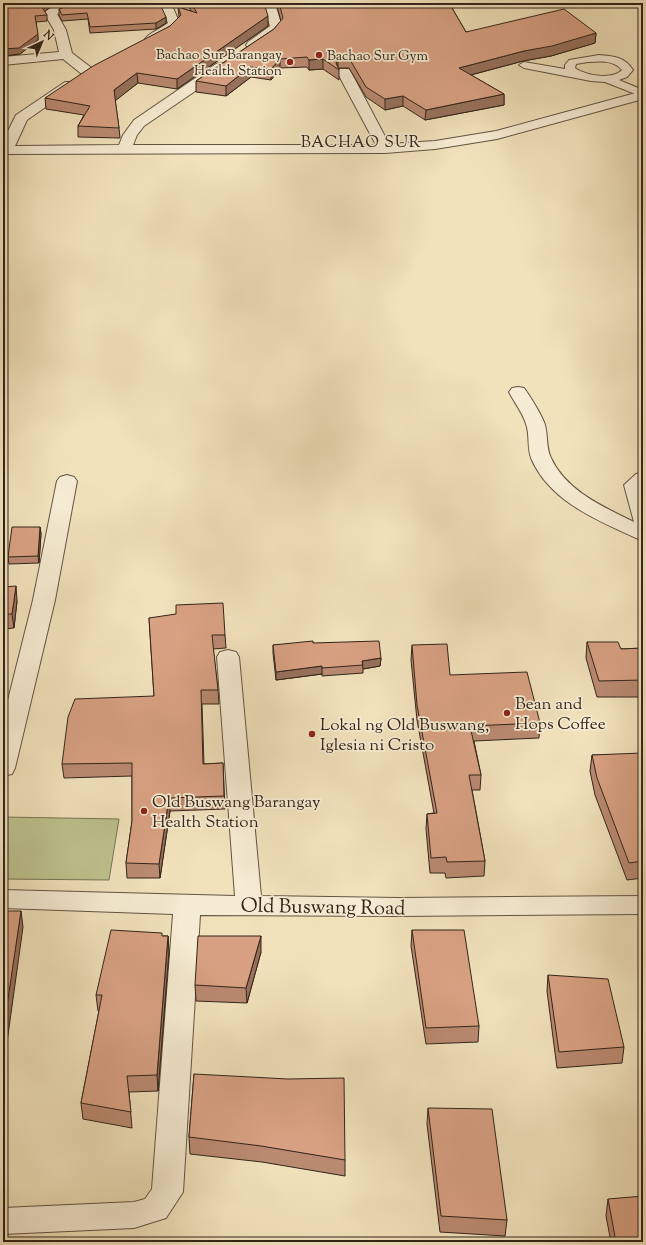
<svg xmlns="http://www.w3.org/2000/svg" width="646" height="1245" font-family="'Sorts Mill Goudy',serif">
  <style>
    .green { fill: #bdc28e; stroke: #787354 }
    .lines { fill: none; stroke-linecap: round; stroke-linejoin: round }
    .service-casing { stroke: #625442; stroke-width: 2 }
    .minor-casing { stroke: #625442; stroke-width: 2 }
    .service { fill: #f6ecd3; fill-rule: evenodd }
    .minor { fill: #f6ecd3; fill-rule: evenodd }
    .wall { fill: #ba8a71; stroke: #322419 }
    .shaded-wall { fill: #97715c; stroke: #322419 }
    .building { fill: #d8a183; stroke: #322419 }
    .poi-dot { fill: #8f2418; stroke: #f6ecd3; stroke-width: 1.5 }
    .labels { text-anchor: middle; stroke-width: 3.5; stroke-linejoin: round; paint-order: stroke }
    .far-poi-label { font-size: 14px; fill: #322419; stroke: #f6ecd3; text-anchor: end }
    .far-quarter-label { font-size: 16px; letter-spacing: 1px; fill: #322419; stroke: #f6ecd3 }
    .poi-label { font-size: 17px; fill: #322419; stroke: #f6ecd3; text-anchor: start }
    .near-street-label { font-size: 20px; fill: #322419; stroke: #f6ecd3 }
  </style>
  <rect width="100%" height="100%" fill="#f1e2bc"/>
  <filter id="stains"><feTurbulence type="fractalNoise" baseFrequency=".005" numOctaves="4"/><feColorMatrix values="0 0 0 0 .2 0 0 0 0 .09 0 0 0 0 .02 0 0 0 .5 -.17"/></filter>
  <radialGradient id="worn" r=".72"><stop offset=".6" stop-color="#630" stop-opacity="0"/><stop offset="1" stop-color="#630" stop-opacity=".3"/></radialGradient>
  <path class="green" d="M 3,817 L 119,819 L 109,880 L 3,879 Z"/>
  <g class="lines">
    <g class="service-casing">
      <path id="service" d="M 599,55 C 613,56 625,57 633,70 L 627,77 L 619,80 L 643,90 L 643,97 L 605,82 L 591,81 L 524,68 L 519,65 L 524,62 L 565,69 L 565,65 L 569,60 ZM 588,62 C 600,61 614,60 622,70 C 612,80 587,76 575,68 L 576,64 Z"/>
    </g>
    <g class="minor-casing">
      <path id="minor" d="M 65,3 L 84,3 L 82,6 L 57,14 L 66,30 L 72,53 L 93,69 L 95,72 L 93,75 L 83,75 L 63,59 L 3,65 L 3,57 L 59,52 L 54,30 L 44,13 C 49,7 58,5 65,3 Z
        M 159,3 L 171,3 L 180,24 C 174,33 158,44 147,42 L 145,39 C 150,32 161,29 168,23 Z
        M 263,3 L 275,3 L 282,27 L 256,48 L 248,48 L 246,45 L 248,42 L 270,26 Z
        M 221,63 L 226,64 L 227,67 L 226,70 L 144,126 L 137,135 L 133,145 L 376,145 L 337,72 L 339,69 L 349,69 L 351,72 L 389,144 L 435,141 L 496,131 L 643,91 L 643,99 L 497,139 L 435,149 L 385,153 L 3,154 L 3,141 L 16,115 L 65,82 L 75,82 L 77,85 L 27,120 L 15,146 L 119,145 L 123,135 L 134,120 L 216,64 Z
        M 518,387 L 524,388 C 530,396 543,417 545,425 C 548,436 546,448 551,458 C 566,491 604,507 634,522 L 624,485 L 636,474 L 643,472 L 643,540 L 636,538 C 597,520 549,501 531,458 C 527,447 530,435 526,424 C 523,413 514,402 509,392 L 512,388 Z
        M 67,475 L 74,477 L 77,481 L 55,600 L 15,768 L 12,774 L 3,776 L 3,720 L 33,600 L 57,481 L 60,477 Z
        M 228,650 L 236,652 L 239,657 L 261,896 L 399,898 L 643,896 L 643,914 L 399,916 L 200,915 L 183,1192 L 166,1218 L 134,1228 L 3,1234 L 3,1208 L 134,1202 L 145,1199 L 152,1189 L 173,914 L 3,908 L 3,890 L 235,896 L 217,657 L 220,652 Z"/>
    </g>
    <use href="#service" class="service"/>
    <use href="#minor" class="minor"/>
  </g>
  <path class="wall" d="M 9,3 L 60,3 L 53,5 L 44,11 L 47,15 L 47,21 L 36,22 L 38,40 L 20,54 L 3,56 L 3,7 Z
    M 187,3 L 264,3 L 268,26 L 177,89 L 138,83 L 115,100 L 119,128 L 120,138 L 78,137 L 78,126 L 84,115 L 46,109 L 45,98 L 170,26 L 179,17 L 178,7 L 191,11 Z
    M 276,3 L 449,3 L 466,32 L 596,33 L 595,43 L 551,56 L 523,61 L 471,75 L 504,94 L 504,105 L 425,120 L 403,106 L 385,110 L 366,97 L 349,68 L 339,68 L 339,80 L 323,69 L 309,70 L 307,67 L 280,68 L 271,80 L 251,77 L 226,96 L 196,92 L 196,81 L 274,29 L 281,21 Z
    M 59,9 L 166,17 L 166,23 L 156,29 L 90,33 L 88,19 L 62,21 L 59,15 Z
    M 40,527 L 41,534 L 39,563 L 9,564 L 8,557 Z
    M 3,587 L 17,601 L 14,628 L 3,629 Z
    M 149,618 L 225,635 L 226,648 L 213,649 L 218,690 L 219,704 L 202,704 L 204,764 L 223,763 L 225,809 L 170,811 L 160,878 L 127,878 L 126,863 L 132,821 L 132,776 L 64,778 L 62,764 L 154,696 Z
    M 587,642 L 621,649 L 643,648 L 643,697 L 597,697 L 586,658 Z
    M 313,643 L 381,658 L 380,666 L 363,669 L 363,673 L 322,676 L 322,674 L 276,680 L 273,653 L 273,645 Z
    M 412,645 L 450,675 L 540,723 L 539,738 L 474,741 L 481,775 L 480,790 L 472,790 L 485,861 L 484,876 L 446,878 L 445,873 L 430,873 L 426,829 L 427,814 L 434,813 L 417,720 L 411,660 Z
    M 592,755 L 643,756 L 643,878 L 627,880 L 595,795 L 590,771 Z
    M 412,930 L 479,1026 L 478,1042 L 426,1044 L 411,946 Z
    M 163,936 L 168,936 L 169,952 L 158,1091 L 129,1092 L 132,1128 L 83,1119 L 81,1103 L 99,1011 L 98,1011 L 96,995 Z
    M 261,952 L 247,1003 L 196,1001 L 195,985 Z
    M 548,975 L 624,1047 L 622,1063 L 557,1068 L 547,991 Z
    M 194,1074 L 345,1160 L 345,1176 L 262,1162 L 190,1154 L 189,1137 Z
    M 428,1108 L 507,1220 L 505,1236 L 440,1232 L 427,1124 Z
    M 608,1199 L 643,1242 L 611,1242 L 606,1216 Z"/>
  <path class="shaded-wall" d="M 47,3 L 60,3 L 53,5 L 43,13 L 42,7 Z
    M 268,16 L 268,26 L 177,89 L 177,79 Z
    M 166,17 L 166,23 L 156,29 L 156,23 Z
    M 596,33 L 595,43 L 551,56 L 523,61 L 459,78 L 459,68 L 524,51 Z
    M 38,34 L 38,40 L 20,54 L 3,56 L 3,49 Z
    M 338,58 L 338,68 L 336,63 Z
    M 280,59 L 280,68 L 271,80 L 271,69 Z
    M 323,59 L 323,69 L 309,70 L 309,60 Z
    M 250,67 L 251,77 L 226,96 L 226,86 Z
    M 137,73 L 138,83 L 115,101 L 114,90 Z
    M 504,94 L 504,105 L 425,120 L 426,110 Z
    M 403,96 L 403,106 L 385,110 L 385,99 Z
    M 40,527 L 41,534 L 39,563 L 38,556 Z
    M 16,586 L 17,601 L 14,628 L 12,614 Z
    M 381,658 L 380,666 L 363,669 L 362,661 Z
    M 322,666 L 322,674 L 276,680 L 276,672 Z
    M 169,798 L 170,811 L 160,878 L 159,864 Z
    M 21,911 L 23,927 L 7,1042 L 3,1049 L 3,1028 Z
    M 168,936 L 169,952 L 158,1091 L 157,1075 Z
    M 261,936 L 261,952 L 247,1003 L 246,988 Z"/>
  <path class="building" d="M 9,3 L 47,3 L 42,7 L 47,15 L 35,16 L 38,34 L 19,48 L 3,49 L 3,7 Z
    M 77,3 L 158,3 L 160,4 L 166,17 L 156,23 L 90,27 L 87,13 L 62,15 L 59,9 Z
    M 191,3 L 264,3 L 268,16 L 177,79 L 137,73 L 114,90 L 119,128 L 78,126 L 90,106 L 45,98 L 93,66 L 170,26 L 181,15 L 178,7 L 197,13 Z
    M 279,3 L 449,3 L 466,32 L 564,9 L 596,33 L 552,46 L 524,51 L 459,68 L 504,94 L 426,110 L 403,96 L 385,99 L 366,87 L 349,58 L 338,58 L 336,63 L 339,70 L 323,59 L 309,60 L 307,57 L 280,59 L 271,69 L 250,67 L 226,86 L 196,81 L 274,29 L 283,18 Z
    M 12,527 L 40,527 L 38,556 L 8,557 Z
    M 16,586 L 12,614 L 3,614 L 3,587 Z
    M 223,603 L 225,635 L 212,635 L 218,690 L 201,690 L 203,764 L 223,763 L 224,796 L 169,798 L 159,864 L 126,863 L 132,821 L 132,763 L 62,764 L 68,717 L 75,699 L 154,696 L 149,618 L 176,614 L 176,605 Z
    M 313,641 L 313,643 L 379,641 L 381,658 L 362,661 L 363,665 L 322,668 L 322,666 L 276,672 L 273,645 Z
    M 587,642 L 618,642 L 621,649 L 643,648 L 643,680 L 599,681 Z
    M 447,644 L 450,675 L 527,672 L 540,723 L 470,726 L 481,775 L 469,775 L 485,861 L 447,862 L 446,857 L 431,858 L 427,814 L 437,813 L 417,705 L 412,645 Z
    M 642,753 L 643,756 L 643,861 L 629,863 L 597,778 L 592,755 Z
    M 3,911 L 21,911 L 4,1026 L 3,1028 Z
    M 111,930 L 162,933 L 162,936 L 168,936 L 157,1075 L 127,1076 L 131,1112 L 81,1103 L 102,995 L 96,995 Z
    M 412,930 L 464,930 L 479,1026 L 426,1028 Z
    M 198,936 L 261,936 L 246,988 L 195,985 Z
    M 548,975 L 608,979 L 624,1047 L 559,1052 Z
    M 194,1074 L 288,1079 L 344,1078 L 345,1160 L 261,1146 L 189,1137 Z
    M 428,1108 L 492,1109 L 507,1220 L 441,1216 Z
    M 643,1196 L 643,1242 L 616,1242 L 608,1199 Z"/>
  <g class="poi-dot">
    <circle cx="319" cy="55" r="4"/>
    <circle cx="290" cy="62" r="4"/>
    <circle cx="507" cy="713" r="4"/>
    <circle cx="312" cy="734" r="4"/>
    <circle cx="144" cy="811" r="4"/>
  </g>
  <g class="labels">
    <g class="far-poi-label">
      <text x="282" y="59">Bachao Sur Barangay<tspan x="282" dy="16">Health Station</tspan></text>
      <text x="327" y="60" text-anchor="start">Bachao Sur Gym</text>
    </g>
    <g class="far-quarter-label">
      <text x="361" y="147">BACHAO SUR</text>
    </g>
    <g class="poi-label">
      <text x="515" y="709">Bean and<tspan x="515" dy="20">Hops Coffee</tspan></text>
      <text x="320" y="730">Lokal ng Old Buswang,<tspan x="320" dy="20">Iglesia ni Cristo</tspan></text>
      <text x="152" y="807">Old Buswang Barangay<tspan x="152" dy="20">Health Station</tspan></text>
    </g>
    <g class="near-street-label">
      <text transform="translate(323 906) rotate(1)" y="7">Old Buswang Road</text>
    </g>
  </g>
  <rect width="646" height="1245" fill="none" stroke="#f1e2bc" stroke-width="16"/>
  <rect x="4" y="4" width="638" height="1237" fill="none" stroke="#322419" stroke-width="2"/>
  <rect x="8" y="8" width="630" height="1229" fill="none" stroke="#322419"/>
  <g transform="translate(42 42) rotate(44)" stroke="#f6ecd3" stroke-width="3" paint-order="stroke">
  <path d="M0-3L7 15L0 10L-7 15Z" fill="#322419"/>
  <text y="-6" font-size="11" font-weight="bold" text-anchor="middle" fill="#322419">N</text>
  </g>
  <rect width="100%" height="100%" filter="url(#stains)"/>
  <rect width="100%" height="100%" fill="url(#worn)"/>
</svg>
